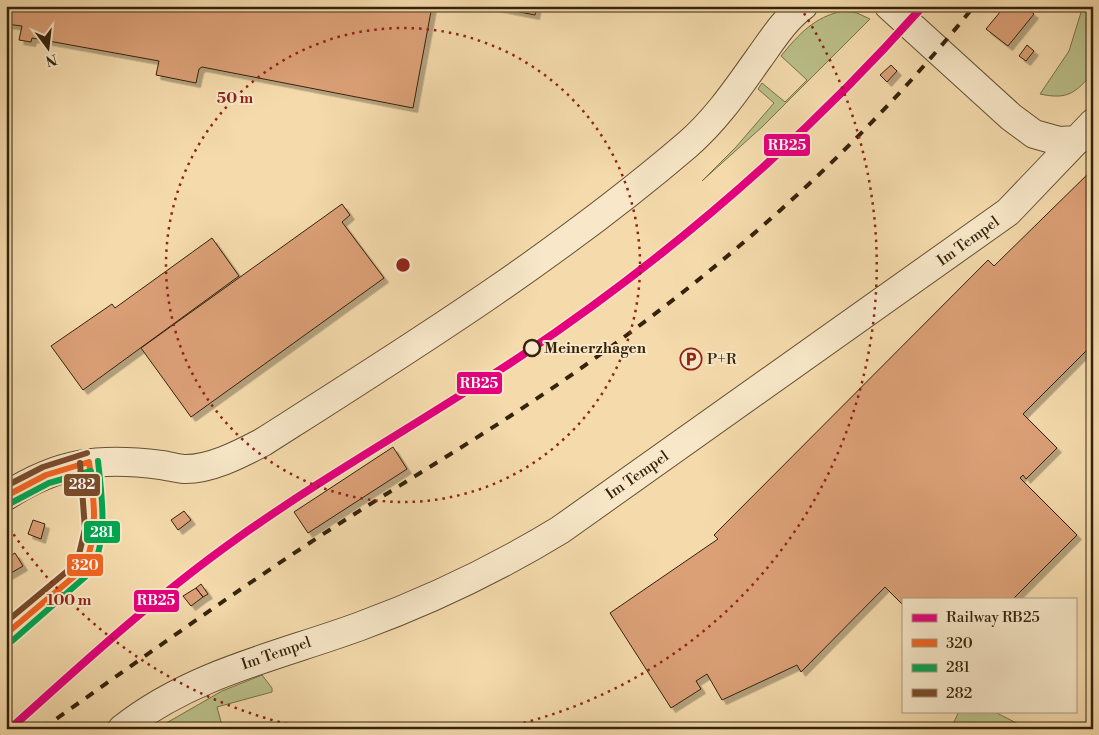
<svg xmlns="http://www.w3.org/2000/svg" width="1099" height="735" font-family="'Libre Bodoni',serif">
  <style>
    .green { fill: #bbc08a; stroke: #78724b }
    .building { fill: #dca077; stroke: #35230c; filter: url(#shadow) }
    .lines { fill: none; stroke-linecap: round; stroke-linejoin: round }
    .minor-casing { stroke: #655134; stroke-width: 30 }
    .minor { stroke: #f8e8c9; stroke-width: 28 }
    .rail { stroke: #35230c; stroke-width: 4; stroke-dasharray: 9 9; stroke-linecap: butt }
    .bus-1-casing { stroke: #f8e8c9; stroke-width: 10 }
    .bus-2-casing { stroke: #f8e8c9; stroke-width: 10 }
    .bus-3-casing { stroke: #f8e8c9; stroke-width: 10 }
    .bus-1 { stroke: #f26522; stroke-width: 6 }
    .bus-2 { stroke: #00a651; stroke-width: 6 }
    .bus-3 { stroke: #7a4b2a; stroke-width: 6 }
    .rail-1-casing { stroke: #f8e8c9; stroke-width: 11 }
    .rail-1 { stroke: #e5007d; stroke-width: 8 }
    .ring { fill: none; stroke: #8f2418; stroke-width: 2.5; stroke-dasharray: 2.5 5 }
    .stop-dot { fill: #f8e8c9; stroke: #35230c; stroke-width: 2.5 }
    .labels { text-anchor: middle; stroke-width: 4; stroke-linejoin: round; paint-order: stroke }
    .street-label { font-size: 15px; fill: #35230c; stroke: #f8e8c9 }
    .stop-label { font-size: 15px; font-weight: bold; fill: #35230c; stroke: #f8e8c9; text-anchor: start }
    .poi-label { font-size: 15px; fill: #35230c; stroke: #f8e8c9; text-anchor: start }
    .centre { fill: #8f2418; stroke: #f8e8c9; stroke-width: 2.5 }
    .ring-label { font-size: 15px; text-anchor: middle; font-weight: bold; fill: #8f2418; stroke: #f8e8c9; stroke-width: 4; stroke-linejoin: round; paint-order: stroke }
    .line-badge { stroke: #f8e8c9; stroke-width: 2 }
    .badge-label { font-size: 14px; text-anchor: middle; font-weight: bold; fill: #fff }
  </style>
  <defs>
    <filter id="shadow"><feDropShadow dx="4.5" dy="4.5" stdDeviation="0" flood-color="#0004"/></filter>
  </defs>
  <rect width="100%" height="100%" fill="#f5dbac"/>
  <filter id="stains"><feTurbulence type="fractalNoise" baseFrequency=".004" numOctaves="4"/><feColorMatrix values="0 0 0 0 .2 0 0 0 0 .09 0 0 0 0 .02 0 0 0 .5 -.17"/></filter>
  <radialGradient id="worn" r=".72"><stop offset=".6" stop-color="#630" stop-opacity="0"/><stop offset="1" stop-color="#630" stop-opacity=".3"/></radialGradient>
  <path class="green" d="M 1083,6 L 1093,6 L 1093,73 C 1075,93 1068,100 1040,94 L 1069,51 Z
    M 843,11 L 857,13 L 870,19 L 762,127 L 702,181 L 736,147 L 774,103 L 758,89 L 762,83 L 785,102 L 807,80 L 781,56 C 799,34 814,17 843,11 Z
    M 262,675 L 272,688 L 272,692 L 217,707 L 223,729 L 156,729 L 222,691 Z
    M 959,711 L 993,711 L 1028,729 L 951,729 Z"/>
  <path class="building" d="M 6,6 L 432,6 L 413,108 L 202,67 L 199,69 L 196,83 L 156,75 L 159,61 L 32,38 L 31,42 L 19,40 L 22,26 L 6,24 Z
    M 489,6 L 537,6 L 535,15 Z
    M 1005,6 L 1024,6 L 1034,14 L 1008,46 L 986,29 Z
    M 1027,45 L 1034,51 L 1026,61 L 1019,56 Z
    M 891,65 L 897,71 L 887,82 L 880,75 Z
    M 1093,169 L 1093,344 L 1023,414 L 1057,448 L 1026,479 L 1023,475 L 1020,478 L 1077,535 L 1013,599 L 903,599 L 903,605 L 885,587 L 801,672 L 797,665 L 722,700 L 707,674 L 696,681 L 701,689 L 671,708 L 610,613 L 718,539 L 714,535 L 988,260 L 994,266 Z
    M 342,204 L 350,215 L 342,222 L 384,278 L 191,417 L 141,348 Z
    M 212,238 L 239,276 L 83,390 L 51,346 L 112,304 L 115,308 Z
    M 393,447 L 407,469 L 308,533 L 294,512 Z
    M 184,511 L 191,520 L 178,530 L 171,520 Z
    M 33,520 L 45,524 L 41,539 L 28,534 Z
    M 15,553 L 23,566 L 6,576 L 6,558 Z
    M 201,584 L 208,594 L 203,597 L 196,588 Z
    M 196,588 L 203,597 L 191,606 L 183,596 Z"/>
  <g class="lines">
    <g class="minor-casing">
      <path id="minor" d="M 889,6 L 1011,117 L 1034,134 L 1059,141 L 1078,140
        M 6,496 C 59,462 99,457 161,465 C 168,466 176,468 183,469 C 210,470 240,454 263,442 C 409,349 555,258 687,145 C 716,120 737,89 759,58 C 772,40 785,19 803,6
        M 122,729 C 191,674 278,656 358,627 C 429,601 496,569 560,530 L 1008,212 L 1093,123"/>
    </g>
    <use href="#minor" class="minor"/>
    <path class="rail" d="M 42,729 C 131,666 220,602 311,542 C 404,481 501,426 591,361 C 733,260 865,143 974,6"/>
    <g class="bus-1-casing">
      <path id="bus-1" d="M 6,496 L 46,475 L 89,462
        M 6,634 L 84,568 C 99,533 94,498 89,462"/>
    </g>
    <g class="bus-2-casing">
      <path id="bus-2" d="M 11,503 L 49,483 L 91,471
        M 12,641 L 92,571 C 108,535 102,499 98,461"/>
    </g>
    <g class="bus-3-casing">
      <path id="bus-3" d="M 6,486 L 43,467 L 87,453
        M 6,622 L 77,563 L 85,529 L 80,463"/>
    </g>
    <use href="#bus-1" class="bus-1"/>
    <use href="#bus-2" class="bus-2"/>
    <use href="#bus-3" class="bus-3"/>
    <g class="rail-1-casing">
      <path id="rail-1" d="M 10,729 C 83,663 155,597 235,540 C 327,474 427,419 521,356 C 670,256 804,140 923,6"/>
    </g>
    <use href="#rail-1" class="rail-1"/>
  </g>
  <g class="ring">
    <circle cx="403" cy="265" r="237"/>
    <path d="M309 729A473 473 0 0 1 6 523M800 7A473 473 0 0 1 497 729"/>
  </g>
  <defs>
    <g id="parking-ring" transform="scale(1.125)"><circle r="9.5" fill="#f8e8c9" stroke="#8f2418" stroke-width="1.5"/><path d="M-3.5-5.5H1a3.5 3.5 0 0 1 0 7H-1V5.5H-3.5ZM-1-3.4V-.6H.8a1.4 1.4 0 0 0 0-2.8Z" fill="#8f2418"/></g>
  </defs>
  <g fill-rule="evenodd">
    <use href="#parking-ring" x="691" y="359"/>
  </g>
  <circle class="stop-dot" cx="532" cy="348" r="8"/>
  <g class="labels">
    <g class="street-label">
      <text transform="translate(968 241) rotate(-36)" y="5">Im Tempel</text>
      <text transform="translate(637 475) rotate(-35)" y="5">Im Tempel</text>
      <text transform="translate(276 653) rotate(-19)" y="5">Im Tempel</text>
    </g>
    <g class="stop-label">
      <text x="544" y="353">Meinerzhagen</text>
    </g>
    <g class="poi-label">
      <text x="707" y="364">P+R</text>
    </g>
  </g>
  <circle cx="403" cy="265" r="8" class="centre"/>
  <g class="ring-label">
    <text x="235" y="103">50 m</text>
    <text x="69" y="605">100 m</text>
  </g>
  <g class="line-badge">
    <rect x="763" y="133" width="48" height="24" rx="5" fill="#e5007d"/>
    <rect x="456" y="371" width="47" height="24" rx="5" fill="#e5007d"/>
    <rect x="63" y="473" width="38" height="24" rx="5" fill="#7a4b2a"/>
    <rect x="83" y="520" width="38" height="24" rx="5" fill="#00a651"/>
    <rect x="66" y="553" width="38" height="24" rx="5" fill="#f26522"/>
    <rect x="133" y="589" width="47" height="24" rx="5" fill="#e5007d"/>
  </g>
  <g class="badge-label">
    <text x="787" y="150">RB25</text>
    <text x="479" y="388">RB25</text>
    <text x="82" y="489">282</text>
    <text x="102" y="537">281</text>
    <text x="85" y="570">320</text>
    <text x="156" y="605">RB25</text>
  </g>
  <rect width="1099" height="735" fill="none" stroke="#f5dbac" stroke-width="25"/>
  <rect x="8" y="8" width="1084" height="720" fill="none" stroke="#35230c" stroke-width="2.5"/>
  <rect x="12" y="12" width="1074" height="710" fill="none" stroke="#35230c"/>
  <rect x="902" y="598" width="175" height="115" fill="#f8e8c9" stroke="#aa997d"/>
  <rect x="912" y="614" width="25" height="8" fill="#e5007d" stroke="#aa997d"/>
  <text x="946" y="622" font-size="15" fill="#35230c">Railway RB25</text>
  <rect x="912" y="639" width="25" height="8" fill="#f26522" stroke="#aa997d"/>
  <text x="946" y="648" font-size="15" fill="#35230c">320</text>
  <rect x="912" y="664" width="25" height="8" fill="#00a651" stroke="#aa997d"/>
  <text x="946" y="672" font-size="15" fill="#35230c">281</text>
  <rect x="912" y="689" width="25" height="8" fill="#7a4b2a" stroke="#aa997d"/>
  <text x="946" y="698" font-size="15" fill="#35230c">282</text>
  <g transform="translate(48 48) rotate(165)" stroke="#f8e8c9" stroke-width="4" paint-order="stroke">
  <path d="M0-4L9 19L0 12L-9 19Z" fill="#35230c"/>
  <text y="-8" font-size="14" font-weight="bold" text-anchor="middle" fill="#35230c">N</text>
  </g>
  <rect width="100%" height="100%" filter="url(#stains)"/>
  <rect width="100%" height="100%" fill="url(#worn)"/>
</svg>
